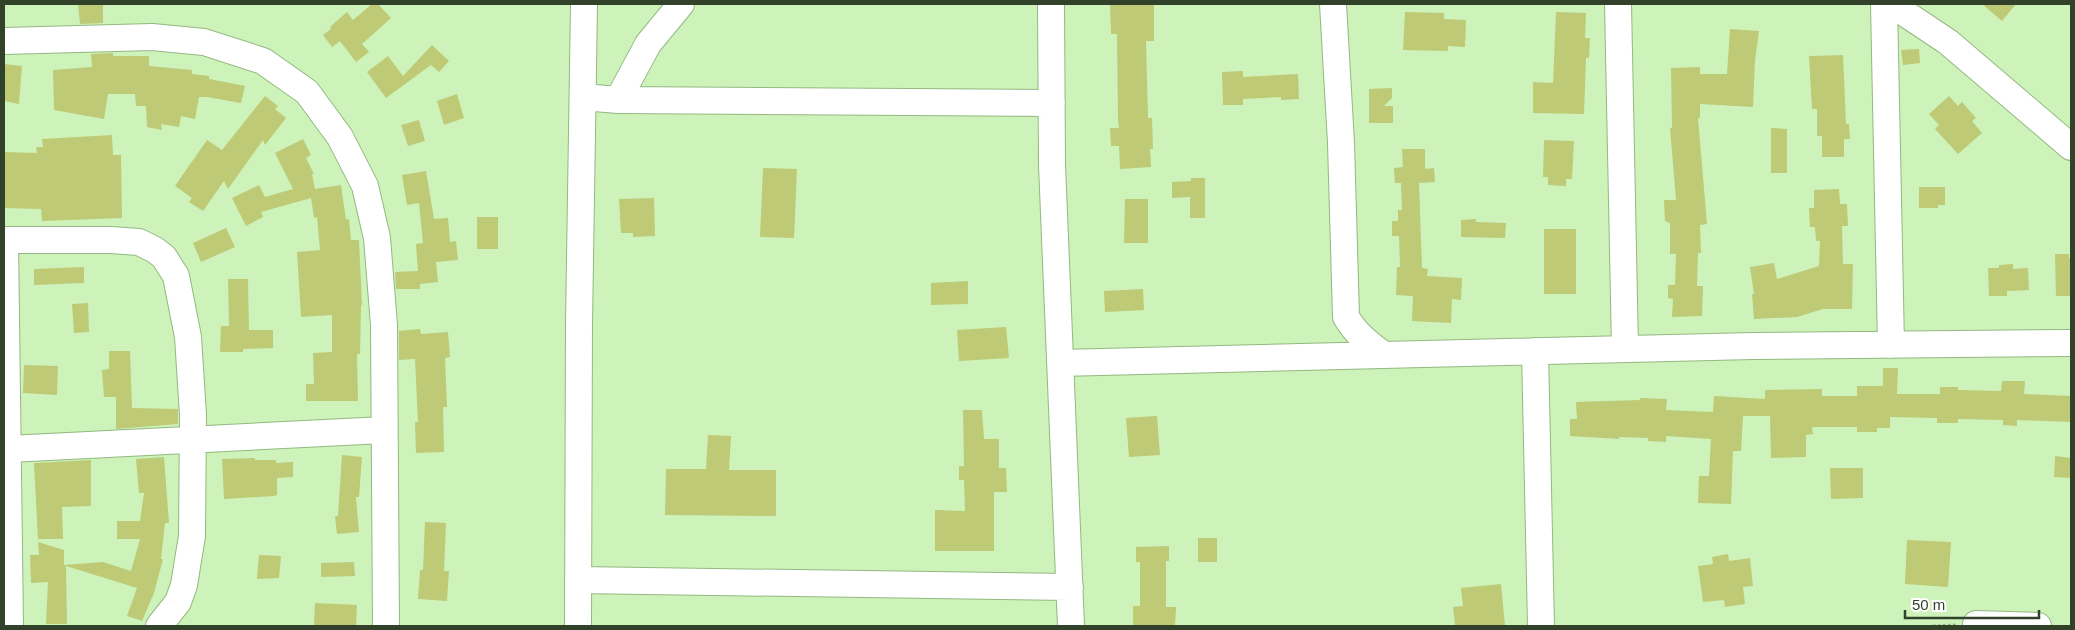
<svg xmlns="http://www.w3.org/2000/svg" width="2075" height="630" font-family="Helvetica,sans-serif">
  <style>
    .building { fill: #beca75 }
    .lines { fill: none; stroke-linecap: round; stroke-linejoin: round }
    .minor-casing { stroke: #93b881; stroke-width: 28 }
    .path { stroke: #8eaa7f; stroke-width: 3; stroke-dasharray: 2.5 2.5; stroke-linecap: butt }
    .minor { stroke: #fff; stroke-width: 26 }
  </style>
  <rect width="100%" height="100%" fill="#cdf3ba"/>
  <path class="building" d="M 78,4 L 103,4 L 103,23 L 80,24 Z
    M 372,4 L 378,4 L 391,18 L 362,44 L 369,52 L 356,62 L 340,41 L 332,47 L 323,35 L 331,29 L 330,27 L 347,12 L 353,20 Z
    M 1110,4 L 1154,4 L 1154,41 L 1146,41 L 1148,118 L 1152,118 L 1153,149 L 1150,149 L 1151,167 L 1120,169 L 1119,146 L 1111,146 L 1110,128 L 1119,128 L 1118,120 L 1117,34 L 1111,34 Z
    M 1982,4 L 2016,4 L 2002,21 Z
    M 1405,12 L 1444,13 L 1444,19 L 1466,20 L 1465,47 L 1448,46 L 1448,51 L 1403,50 Z
    M 1556,12 L 1586,13 L 1585,38 L 1590,38 L 1589,58 L 1586,58 L 1584,114 L 1533,113 L 1533,82 L 1553,83 Z
    M 1730,29 L 1759,31 L 1755,61 L 1753,107 L 1700,104 L 1700,118 L 1698,118 L 1707,224 L 1700,225 L 1701,253 L 1698,253 L 1697,286 L 1703,286 L 1702,316 L 1672,317 L 1673,299 L 1668,298 L 1668,285 L 1675,285 L 1676,254 L 1670,254 L 1670,223 L 1665,221 L 1664,200 L 1676,200 L 1670,128 L 1672,128 L 1671,68 L 1700,67 L 1700,74 L 1727,74 Z
    M 432,45 L 449,61 L 439,72 L 431,65 L 386,98 L 367,72 L 388,56 L 403,76 Z
    M 1919,49 L 1920,63 L 1903,65 L 1901,50 Z
    M 113,53 L 113,56 L 149,56 L 149,66 L 192,70 L 192,74 L 209,76 L 209,79 L 245,86 L 241,103 L 207,97 L 199,97 L 195,119 L 181,116 L 179,127 L 161,124 L 162,130 L 147,127 L 146,106 L 136,106 L 135,94 L 108,94 L 104,119 L 54,110 L 53,70 L 92,67 L 91,54 Z
    M 1843,55 L 1846,124 L 1849,124 L 1850,139 L 1844,139 L 1844,157 L 1822,157 L 1822,136 L 1817,136 L 1817,109 L 1812,109 L 1809,56 Z
    M 4,64 L 22,66 L 19,104 L 4,101 Z
    M 1243,71 L 1243,77 L 1298,74 L 1299,99 L 1281,100 L 1281,97 L 1243,99 L 1243,105 L 1223,105 L 1222,72 Z
    M 1392,88 L 1392,98 L 1384,106 L 1393,106 L 1393,123 L 1369,123 L 1369,89 Z
    M 457,94 L 464,118 L 444,125 L 437,101 Z
    M 265,96 L 278,106 L 275,109 L 286,118 L 265,145 L 263,140 L 228,189 L 224,181 L 203,211 L 189,202 L 192,198 L 175,186 L 207,140 L 222,150 Z
    M 1949,96 L 1958,106 L 1962,102 L 1976,118 L 1972,121 L 1982,133 L 1958,154 L 1935,129 L 1939,125 L 1929,114 Z
    M 419,120 L 425,141 L 408,146 L 401,125 Z
    M 1771,128 L 1787,129 L 1787,173 L 1771,173 Z
    M 112,135 L 113,155 L 121,155 L 122,218 L 42,221 L 41,209 L 4,208 L 4,152 L 37,153 L 36,147 L 43,147 L 42,139 Z
    M 303,139 L 311,155 L 306,158 L 314,174 L 312,174 L 315,189 L 341,185 L 346,220 L 349,219 L 351,240 L 359,240 L 362,305 L 361,305 L 360,354 L 357,354 L 358,401 L 306,401 L 306,384 L 314,384 L 313,353 L 332,352 L 332,315 L 301,317 L 297,252 L 320,250 L 317,217 L 314,218 L 311,198 L 261,212 L 263,217 L 246,226 L 232,198 L 259,185 L 265,197 L 293,189 L 275,153 Z
    M 1544,140 L 1574,141 L 1572,179 L 1566,179 L 1566,186 L 1548,185 L 1548,177 L 1543,177 Z
    M 1402,149 L 1425,149 L 1425,169 L 1434,168 L 1435,182 L 1419,183 L 1422,268 L 1428,269 L 1427,276 L 1462,278 L 1461,300 L 1452,299 L 1451,323 L 1412,321 L 1413,296 L 1396,295 L 1397,267 L 1400,267 L 1399,236 L 1392,236 L 1392,221 L 1398,221 L 1398,210 L 1402,210 L 1401,183 L 1395,183 L 1394,168 L 1403,167 Z
    M 763,168 L 797,169 L 794,238 L 760,237 Z
    M 426,171 L 434,219 L 448,218 L 450,242 L 456,241 L 458,260 L 436,262 L 438,282 L 420,284 L 420,289 L 396,289 L 395,272 L 418,271 L 416,244 L 423,243 L 419,203 L 407,205 L 402,175 Z
    M 1191,178 L 1205,178 L 1205,218 L 1190,218 L 1190,197 L 1172,198 L 1172,182 L 1191,181 Z
    M 1919,187 L 1945,187 L 1945,205 L 1938,205 L 1938,208 L 1919,208 Z
    M 1839,189 L 1840,204 L 1847,204 L 1848,226 L 1842,226 L 1843,264 L 1853,264 L 1852,309 L 1823,309 L 1797,317 L 1754,319 L 1752,294 L 1754,294 L 1750,267 L 1774,263 L 1777,279 L 1819,266 L 1820,241 L 1816,241 L 1815,227 L 1810,227 L 1809,208 L 1814,208 L 1814,190 Z
    M 654,198 L 655,236 L 633,237 L 633,233 L 621,233 L 619,199 Z
    M 1125,199 L 1148,199 L 1148,243 L 1124,243 Z
    M 477,217 L 498,217 L 498,249 L 477,249 Z
    M 1476,219 L 1476,222 L 1506,223 L 1505,238 L 1461,237 L 1461,220 Z
    M 226,228 L 235,247 L 201,262 L 193,243 Z
    M 1544,229 L 1576,229 L 1576,294 L 1544,294 Z
    M 2055,254 L 2069,254 L 2069,258 L 2071,258 L 2071,296 L 2056,296 Z
    M 2013,264 L 2013,269 L 2028,268 L 2029,290 L 2007,291 L 2007,296 L 1989,296 L 1988,268 L 1999,268 L 1999,265 Z
    M 84,267 L 84,283 L 34,285 L 34,269 Z
    M 228,279 L 248,279 L 249,330 L 273,330 L 273,348 L 243,349 L 243,352 L 220,352 L 221,326 L 229,326 Z
    M 968,281 L 968,304 L 931,305 L 931,283 Z
    M 1143,289 L 1144,310 L 1105,312 L 1104,291 Z
    M 88,303 L 89,332 L 74,333 L 72,304 Z
    M 1006,327 L 1009,358 L 959,361 L 957,330 Z
    M 420,329 L 421,334 L 448,332 L 450,357 L 445,358 L 447,407 L 443,407 L 444,452 L 416,453 L 415,422 L 418,422 L 415,359 L 399,360 L 399,331 Z
    M 109,351 L 130,351 L 132,408 L 178,409 L 178,424 L 116,429 L 116,397 L 104,397 L 102,370 L 109,369 Z
    M 24,365 L 58,366 L 57,395 L 23,393 Z
    M 1883,368 L 1898,368 L 1897,394 L 1940,394 L 1940,387 L 1958,387 L 1958,390 L 2001,391 L 2002,381 L 2025,381 L 2024,394 L 2071,396 L 2071,422 L 2017,420 L 2017,426 L 2003,425 L 2003,420 L 1958,419 L 1958,423 L 1937,423 L 1937,418 L 1890,417 L 1890,428 L 1877,428 L 1877,432 L 1857,432 L 1857,427 L 1812,427 L 1813,434 L 1806,435 L 1806,457 L 1771,458 L 1770,416 L 1743,416 L 1741,451 L 1733,451 L 1731,504 L 1698,503 L 1699,476 L 1709,476 L 1711,439 L 1666,436 L 1666,442 L 1648,441 L 1648,438 L 1619,437 L 1619,439 L 1570,436 L 1570,419 L 1577,419 L 1576,402 L 1640,400 L 1640,398 L 1667,399 L 1666,410 L 1713,412 L 1714,396 L 1765,399 L 1765,390 L 1822,389 L 1822,396 L 1857,396 L 1857,386 L 1883,386 Z
    M 963,410 L 982,410 L 984,439 L 999,439 L 999,468 L 1006,468 L 1007,492 L 994,492 L 994,551 L 935,551 L 935,510 L 965,511 L 964,480 L 959,480 L 959,466 L 964,466 Z
    M 1157,416 L 1160,455 L 1129,457 L 1126,418 Z
    M 708,435 L 731,436 L 729,470 L 776,470 L 776,516 L 665,515 L 666,469 L 706,469 Z
    M 342,455 L 362,457 L 359,497 L 356,497 L 359,532 L 337,534 L 335,516 L 338,516 Z
    M 2055,456 L 2071,458 L 2071,478 L 2054,477 Z
    M 164,457 L 169,523 L 165,523 L 161,559 L 163,559 L 154,593 L 142,621 L 127,616 L 137,588 L 66,566 L 67,624 L 46,624 L 48,582 L 31,583 L 30,555 L 39,555 L 38,542 L 64,550 L 64,565 L 103,562 L 131,571 L 140,539 L 117,539 L 117,521 L 140,521 L 144,493 L 139,493 L 136,459 Z
    M 255,458 L 255,460 L 276,460 L 276,463 L 293,462 L 293,477 L 277,478 L 277,495 L 274,496 L 224,499 L 222,459 Z
    M 91,460 L 91,506 L 62,507 L 63,539 L 38,539 L 34,463 Z
    M 1830,468 L 1863,468 L 1863,498 L 1831,499 Z
    M 425,522 L 446,523 L 444,571 L 449,571 L 447,601 L 418,599 L 420,570 L 423,570 Z
    M 1198,538 L 1217,538 L 1217,562 L 1198,562 Z
    M 1907,540 L 1951,542 L 1948,587 L 1905,584 Z
    M 1169,546 L 1169,561 L 1166,561 L 1166,607 L 1176,607 L 1175,626 L 1133,626 L 1133,606 L 1140,606 L 1140,562 L 1136,562 L 1136,547 Z
    M 1728,554 L 1729,561 L 1750,558 L 1753,586 L 1743,587 L 1745,604 L 1725,607 L 1724,600 L 1703,602 L 1698,566 L 1713,564 L 1712,557 Z
    M 259,555 L 281,556 L 279,578 L 257,579 Z
    M 354,562 L 355,576 L 321,577 L 321,563 Z
    M 1501,584 L 1505,626 L 1455,625 L 1453,607 L 1463,606 L 1461,588 Z
    M 315,603 L 357,605 L 356,626 L 314,625 Z"/>
  <g class="lines">
    <g class="minor-casing">
      <path id="minor" d="M 1051,4 L 1052,165 L 1071,626
        M 1333,4 L 1341,143 L 1346,317 C 1356,334 1369,344 1384,355
        M 1618,4 L 1625,349
        M 1884,4 L 1891,345
        M 1891,4 L 1948,42 L 2071,147
        M 4,41 L 152,37 L 204,42 L 263,61 L 307,92 L 340,137 L 365,186 L 377,238 L 384,325 L 386,626
        M 583,97 L 618,100 L 1052,103
        M 618,100 L 648,44 L 681,4
        M 4,240 L 111,240 L 139,242 L 155,250 L 164,257 L 176,276 L 188,337 L 193,415 L 192,536 L 184,585 L 178,602 L 159,626
        M 5,240 L 10,626
        M 1535,351 L 1541,626
        M 1060,363 L 1753,346 L 2071,343
        M 9,449 L 384,430
        M 578,580 L 1070,587
        M 578,626 L 579,324 L 584,4
        M 1976,626 L 1976,624 L 2038,626"/>
    </g>
    <path class="path" d="M 1933,626 L 1956,625"/>
    <use href="#minor" class="minor"/>
  </g>
  <rect width="2075" height="630" fill="none" stroke="#32412a" stroke-width="10"/>
  <path d="M1905 610v8h134v-8" fill="none" stroke="#32412a" stroke-width="2.5"/>
  <text x="1912" y="610" font-size="15" fill="#32412a" stroke="#ffffff" stroke-width="4" paint-order="stroke">50 m</text>
</svg>
